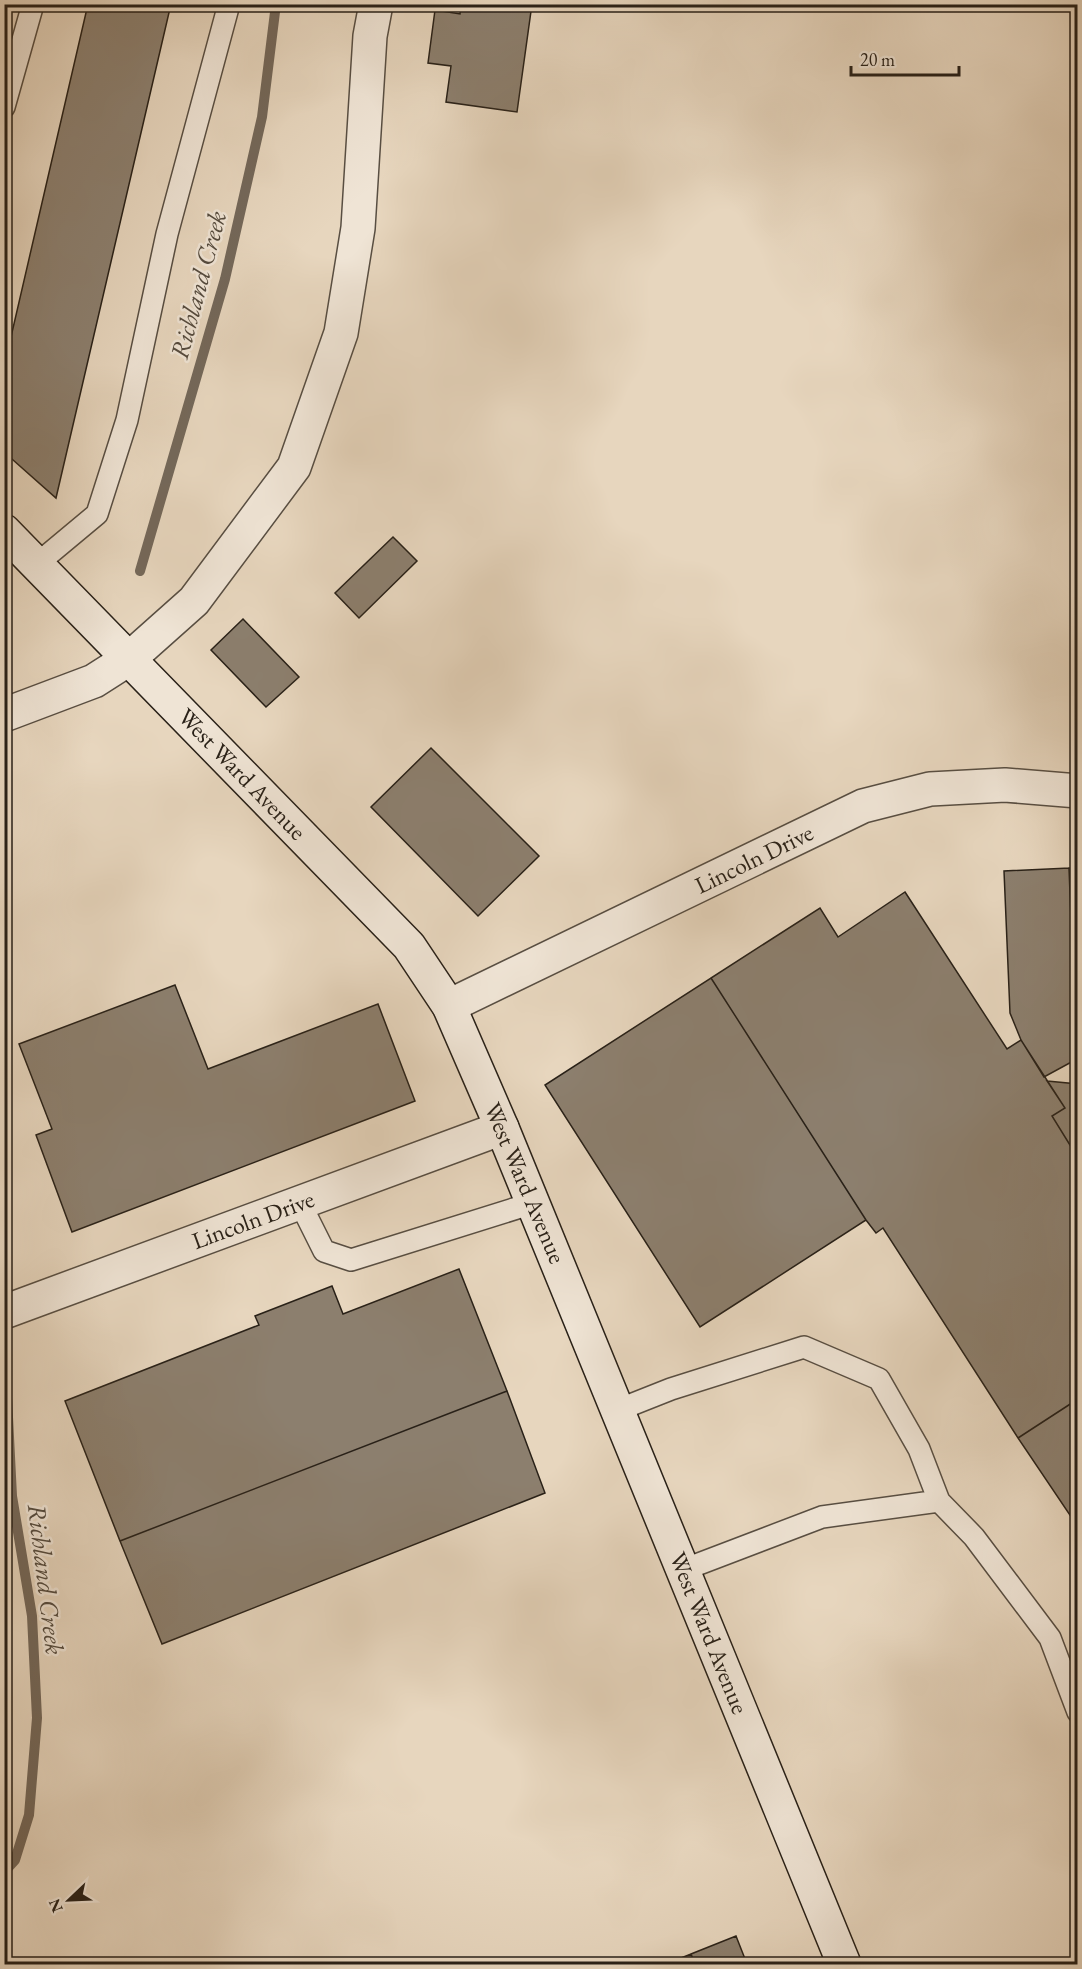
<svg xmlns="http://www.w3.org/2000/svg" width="1082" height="1969" font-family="'EB Garamond',serif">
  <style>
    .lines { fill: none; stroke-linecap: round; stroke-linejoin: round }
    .stream { stroke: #74685a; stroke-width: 10 }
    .building { fill: #8c7f6e; stroke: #292118; stroke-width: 1.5 }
    .lane-casing { stroke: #584e42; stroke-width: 24 }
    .street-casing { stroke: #584e42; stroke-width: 36 }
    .secondary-casing { stroke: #292118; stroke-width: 36 }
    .lane { stroke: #efe4d5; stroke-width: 21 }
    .street { stroke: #efe4d5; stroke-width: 33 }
    .secondary { stroke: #efe4d5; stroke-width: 33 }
    .labels { text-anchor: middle; stroke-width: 5; stroke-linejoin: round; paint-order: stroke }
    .street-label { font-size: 24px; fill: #292118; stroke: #efe4d5 }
    .water-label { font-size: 26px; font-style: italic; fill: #554b3e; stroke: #efe4d5 }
  </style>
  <rect width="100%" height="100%" fill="#e7d6be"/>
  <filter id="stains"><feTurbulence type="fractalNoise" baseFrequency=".00333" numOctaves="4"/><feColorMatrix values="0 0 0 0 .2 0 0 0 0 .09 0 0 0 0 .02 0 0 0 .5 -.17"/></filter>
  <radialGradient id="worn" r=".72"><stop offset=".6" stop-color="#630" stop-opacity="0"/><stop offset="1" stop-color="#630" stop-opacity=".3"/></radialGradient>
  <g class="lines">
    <path class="stream" d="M 140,571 L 225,279 L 262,117 L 276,4
      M 4,1872 L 15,1860 L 29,1815 L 37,1718 L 32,1616 L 12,1496 L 5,1358"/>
  </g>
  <path class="building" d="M 88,4 L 171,4 L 56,498 L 4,452 L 4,367 Z
    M 461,4 L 532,4 L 517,112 L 446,102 L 451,66 L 428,63 L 435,10 L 460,14 Z
    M 393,537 L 417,561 L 359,618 L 335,593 Z
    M 243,619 L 299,677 L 266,707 L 211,650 Z
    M 431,748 L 539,856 L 478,916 L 371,807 Z
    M 1069,868 L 1078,868 L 1078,1020 L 1075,1020 Z
    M 1069,868 L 1077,1059 L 1044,1077 L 1021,1040 L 1010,1013 L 1004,871 Z
    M 905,892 L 1007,1049 L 1021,1040 L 1065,1108 L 1052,1116 L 1078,1158 L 1078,1399 L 1018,1438 L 883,1228 L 876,1233 L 866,1220 L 711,978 L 820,908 L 838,937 Z
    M 711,978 L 866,1220 L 700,1327 L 545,1085 Z
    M 175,985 L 208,1069 L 378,1004 L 415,1101 L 72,1232 L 36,1135 L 52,1129 L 19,1044 Z
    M 1047,1081 L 1078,1084 L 1078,1158 L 1052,1116 L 1065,1108 Z
    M 459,1269 L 507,1391 L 120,1541 L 65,1401 L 259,1325 L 255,1316 L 332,1286 L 343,1314 Z
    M 507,1391 L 545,1493 L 162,1644 L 120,1541 Z
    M 1078,1399 L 1078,1527 L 1018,1438 Z
    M 736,1936 L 747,1964 L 695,1964 L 691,1954 Z
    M 691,1954 L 695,1964 L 666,1964 Z"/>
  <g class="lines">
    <g class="lane-casing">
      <path id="lane" d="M 4,107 L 33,4
        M 37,564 L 97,514 L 127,420 L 167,234 L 229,4
        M 300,1203 L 324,1251 L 351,1260 L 533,1203
        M 618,1410 L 671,1389 L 804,1347 L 879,1379 L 919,1449 L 939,1501
        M 683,1570 L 822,1517 L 939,1501 L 974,1537 L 1050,1638 L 1078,1712"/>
    </g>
    <g class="street-casing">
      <path id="street" d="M 4,715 L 94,681 L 130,658 L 194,601 L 294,467 L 341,333 L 358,228 L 370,36 L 376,4
        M 449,1006 L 863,806 L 930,789 L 1005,785 L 1078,791
        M 4,1312 L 502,1128"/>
    </g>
    <g class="secondary-casing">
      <path id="secondary" d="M 4,531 L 409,946 L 449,1006 L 502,1128 L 844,1964"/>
    </g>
    <use href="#lane" class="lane"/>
    <use href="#street" class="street"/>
    <use href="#secondary" class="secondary"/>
  </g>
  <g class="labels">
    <g class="street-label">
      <text transform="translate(242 774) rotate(46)" y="8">West Ward Avenue</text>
      <text transform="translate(754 859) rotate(-26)" y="8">Lincoln Drive</text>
      <text transform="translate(525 1183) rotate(67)" y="8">West Ward Avenue</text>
      <text transform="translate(253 1220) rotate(-20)" y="8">Lincoln Drive</text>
      <text transform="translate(709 1633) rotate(68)" y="8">West Ward Avenue</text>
    </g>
    <g class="water-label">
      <text transform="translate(198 285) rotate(-75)" y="9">Richland Creek</text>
      <text transform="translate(46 1579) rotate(83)" y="9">Richland Creek</text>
    </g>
  </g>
  <rect width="1082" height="1969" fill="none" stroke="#e7d6be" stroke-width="24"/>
  <rect x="6" y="6" width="1070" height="1957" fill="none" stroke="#292118" stroke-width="3"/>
  <rect x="12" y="12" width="1058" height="1945" fill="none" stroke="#292118" stroke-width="1.5"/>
  <g transform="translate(69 1900) rotate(247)" stroke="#efe4d5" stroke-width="4.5" paint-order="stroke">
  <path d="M0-4.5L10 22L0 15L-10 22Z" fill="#292118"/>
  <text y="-9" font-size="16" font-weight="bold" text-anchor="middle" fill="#292118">N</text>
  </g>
  <path d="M851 66v9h108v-9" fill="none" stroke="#292118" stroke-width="3"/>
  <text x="860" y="66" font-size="18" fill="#292118" stroke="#efe4d5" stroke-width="4.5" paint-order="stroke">20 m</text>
  <rect width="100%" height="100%" filter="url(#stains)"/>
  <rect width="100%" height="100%" fill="url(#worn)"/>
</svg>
